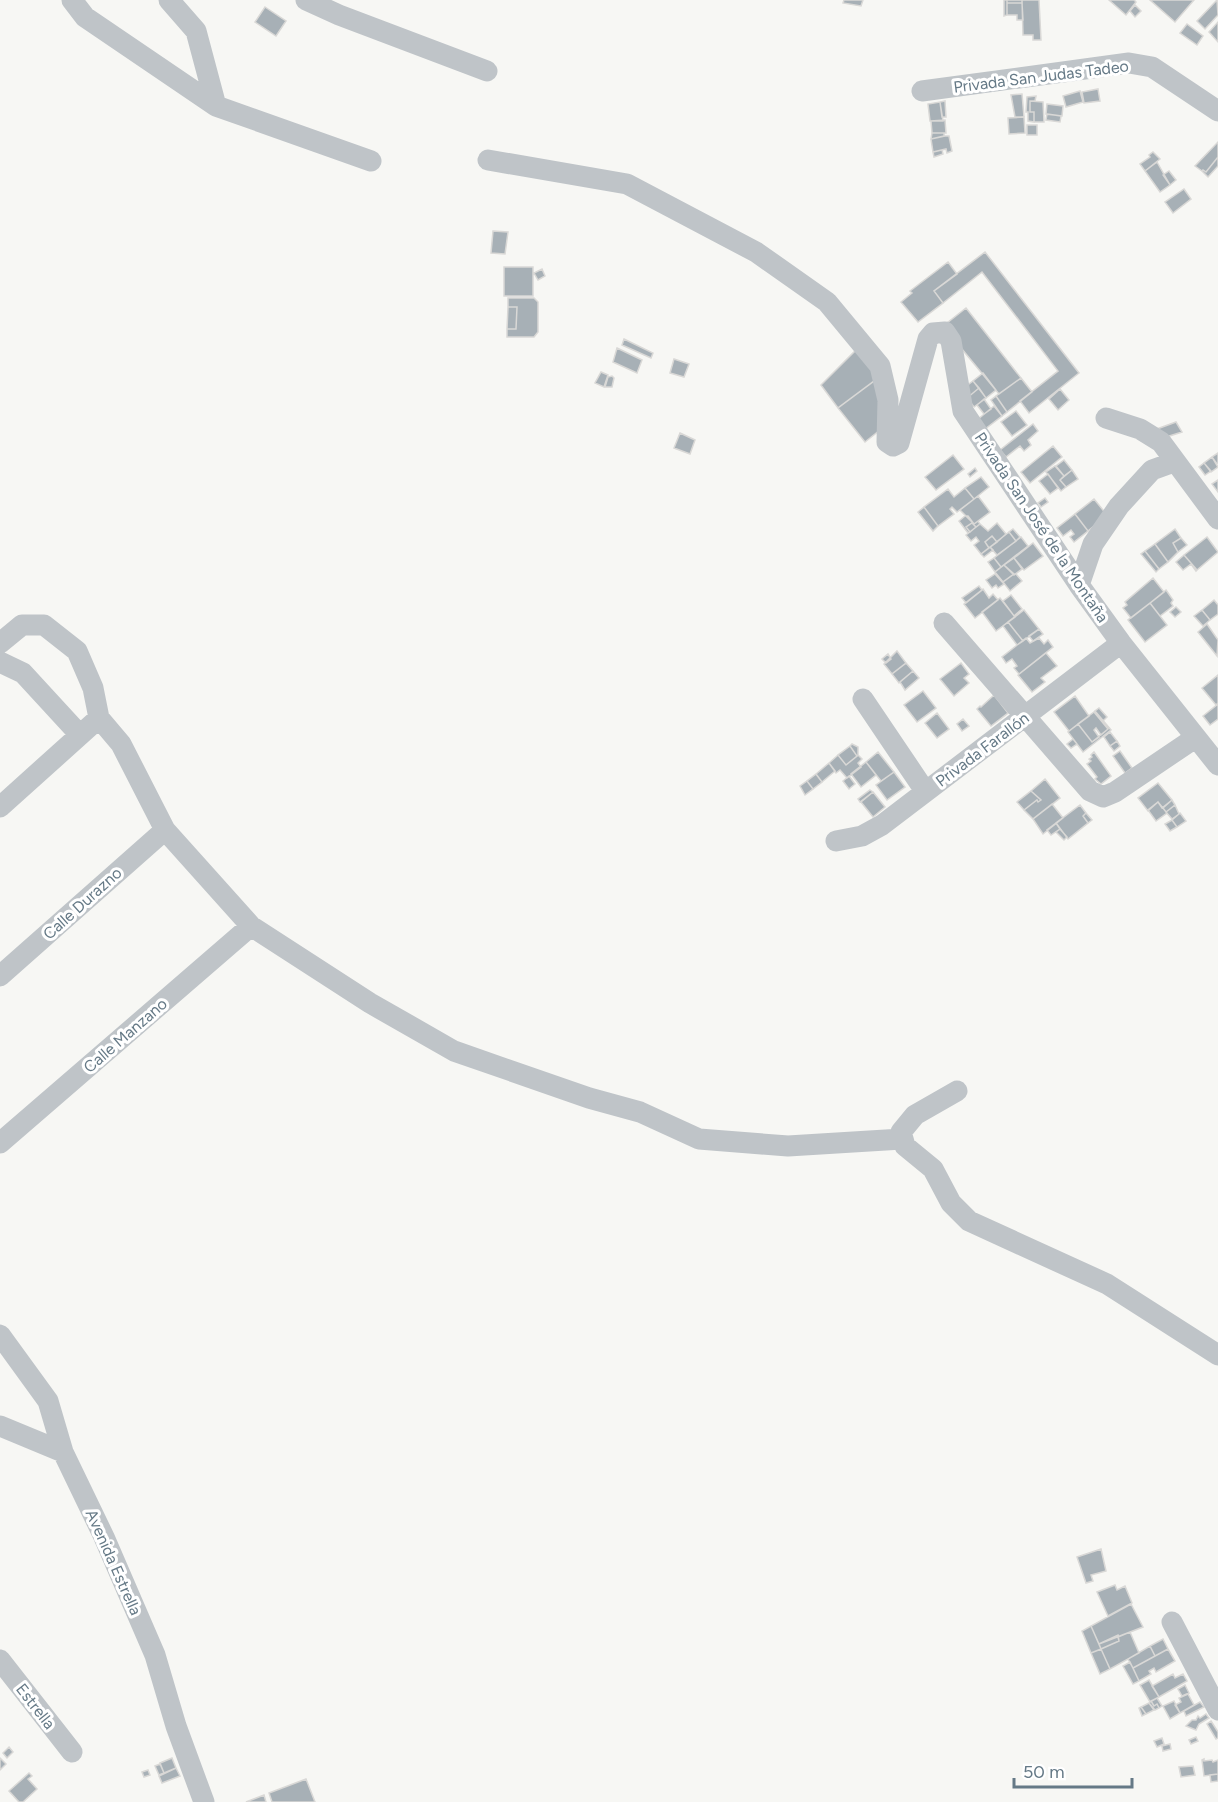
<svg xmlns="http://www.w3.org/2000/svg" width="1218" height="1802" font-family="Figtree,sans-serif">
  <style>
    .building { fill: #a7b0b6; stroke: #d9d8d6; stroke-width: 1.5 }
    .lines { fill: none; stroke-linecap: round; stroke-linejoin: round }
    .minor { stroke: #bfc4c8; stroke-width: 21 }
    .labels { text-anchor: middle; stroke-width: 6; stroke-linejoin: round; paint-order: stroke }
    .street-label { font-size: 16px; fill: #657986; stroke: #fff }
  </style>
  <rect width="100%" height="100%" fill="#f7f7f4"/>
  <path class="building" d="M 844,0 L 863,0 L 861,6 L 843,3 Z
    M 1004,0 L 1007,0 L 1007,15 L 1004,16 Z
    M 1007,0 L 1022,0 L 1022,3 L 1007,3 Z
    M 1022,0 L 1039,0 L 1041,40 L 1033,40 L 1033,35 L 1023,35 Z
    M 1109,0 L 1134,0 L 1136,2 L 1126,15 Z
    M 1150,0 L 1194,0 L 1175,22 Z
    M 1217,0 L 1218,15 L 1205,29 L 1197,21 Z
    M 1007,3 L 1022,3 L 1023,20 L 1017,20 L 1017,15 L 1007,15 Z
    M 1135,5 L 1141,11 L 1135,17 L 1130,11 Z
    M 265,7 L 286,21 L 276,36 L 255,22 Z
    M 1218,22 L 1218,42 L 1209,32 Z
    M 1187,24 L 1203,36 L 1197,45 L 1180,33 Z
    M 1098,89 L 1100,101 L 1084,103 L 1082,92 Z
    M 1080,91 L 1083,102 L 1066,107 L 1063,96 Z
    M 1022,94 L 1024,117 L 1015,117 L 1011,95 Z
    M 1036,96 L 1035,101 L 1030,101 L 1030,112 L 1034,112 L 1034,122 L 1028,121 L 1028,112 L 1026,112 L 1027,97 Z
    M 945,101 L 946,117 L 942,117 L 940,102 Z
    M 1030,101 L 1043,102 L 1044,122 L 1034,122 L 1034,112 L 1030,112 Z
    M 940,102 L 943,121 L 930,121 L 928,104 Z
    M 1047,104 L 1063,106 L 1062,116 L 1046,114 Z
    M 1047,114 L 1061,116 L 1060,122 L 1046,120 Z
    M 1024,117 L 1025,133 L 1009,134 L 1008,118 Z
    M 945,120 L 946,133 L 932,133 L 931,121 Z
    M 1027,125 L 1037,125 L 1037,135 L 1027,135 Z
    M 932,133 L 944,133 L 944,136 L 931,139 Z
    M 945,136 L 949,136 L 952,151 L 947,153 L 946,149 L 933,152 L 931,139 Z
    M 1218,142 L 1218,157 L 1206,172 L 1203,170 L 1202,171 L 1195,166 Z
    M 942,150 L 943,154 L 934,157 L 933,152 Z
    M 1153,152 L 1160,159 L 1145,171 L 1140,164 L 1150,157 L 1149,155 Z
    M 1218,157 L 1218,166 L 1208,177 L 1202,171 L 1203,170 L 1206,172 Z
    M 1157,162 L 1170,185 L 1160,192 L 1145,171 Z
    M 1169,171 L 1176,180 L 1170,185 L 1163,175 Z
    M 1184,189 L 1191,199 L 1173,213 L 1165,202 Z
    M 493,231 L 508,232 L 505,254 L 491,253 Z
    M 985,252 L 1079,373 L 1029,413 L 1020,401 L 1058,371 L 982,272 L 943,303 L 934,291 Z
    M 948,262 L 957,274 L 934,291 L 943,303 L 918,322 L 901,302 L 912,293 L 910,291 Z
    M 504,267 L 533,267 L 533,296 L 504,296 Z
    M 542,269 L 545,276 L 538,280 L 534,273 Z
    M 508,298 L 534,298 L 538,302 L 538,332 L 534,337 L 507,337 L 507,329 L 516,329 L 517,307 L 508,307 Z
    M 508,307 L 517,307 L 516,329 L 507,329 Z
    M 966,308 L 1021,378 L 999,394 L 952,337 L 947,323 Z
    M 624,339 L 653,353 L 651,358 L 622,345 Z
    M 617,348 L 642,360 L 637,373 L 613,362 Z
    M 856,350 L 878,378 L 838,408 L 821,385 Z
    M 674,359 L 689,364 L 684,377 L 670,373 Z
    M 601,372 L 608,375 L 604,387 L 595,383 Z
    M 983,373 L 996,390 L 986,398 L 973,381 Z
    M 612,376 L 614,378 L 612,387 L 605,387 L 608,377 Z
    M 878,378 L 890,422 L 865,442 L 838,408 Z
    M 1021,378 L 1032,392 L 1007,412 L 996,396 Z
    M 973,381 L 979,388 L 967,398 L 961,390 Z
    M 979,388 L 986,398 L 974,407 L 967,398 Z
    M 1060,389 L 1069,400 L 1058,410 L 1049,399 Z
    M 996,396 L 1007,412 L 1002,416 L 991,400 Z
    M 984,399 L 991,409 L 984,414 L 977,405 Z
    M 994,406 L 1002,416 L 985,429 L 977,420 Z
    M 1016,411 L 1027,425 L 1012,436 L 1001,422 Z
    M 1176,422 L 1182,432 L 1163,438 L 1157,429 Z
    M 1033,424 L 1038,431 L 1028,440 L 1031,445 L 1024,451 L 1020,446 L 1006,457 L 1000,450 Z
    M 680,433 L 695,440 L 690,454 L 674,448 Z
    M 1053,446 L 1062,457 L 1030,483 L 1021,472 Z
    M 1218,453 L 1218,463 L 1217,464 L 1212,457 Z
    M 953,455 L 964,469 L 936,490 L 925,477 Z
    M 1212,457 L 1218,467 L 1211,472 L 1204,463 Z
    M 1064,460 L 1072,470 L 1064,476 L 1056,466 Z
    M 1204,463 L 1211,471 L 1205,475 L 1199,467 Z
    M 1055,466 L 1064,476 L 1060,480 L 1066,487 L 1061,491 L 1046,472 Z
    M 975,468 L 977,471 L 970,477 L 968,474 Z
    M 1072,470 L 1078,479 L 1066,487 L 1060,480 Z
    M 1048,474 L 1058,488 L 1050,494 L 1039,481 Z
    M 981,477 L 989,487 L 974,499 L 965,488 Z
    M 1218,480 L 1218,492 L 1212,484 Z
    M 965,488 L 974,499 L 957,512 L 952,507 L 950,509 L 954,514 L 938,526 L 924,507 L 948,489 L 954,497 Z
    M 978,496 L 990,512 L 974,524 L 960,510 Z
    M 1045,498 L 1048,502 L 1041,507 L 1038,503 Z
    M 1094,499 L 1107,515 L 1088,531 L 1075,514 Z
    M 924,507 L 938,526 L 933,531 L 918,512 Z
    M 1075,514 L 1088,531 L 1074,542 L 1070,537 L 1074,534 L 1071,530 L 1063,536 L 1057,528 Z
    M 965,516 L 968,516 L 974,524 L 978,521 L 980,524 L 976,527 L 972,523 L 966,527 L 970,532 L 968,533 L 959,521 Z
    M 972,523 L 976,527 L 970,532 L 966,527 Z
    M 997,523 L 1006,534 L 997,542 L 992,536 L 985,542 L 989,548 L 981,554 L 974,545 L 979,541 L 976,537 L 971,541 L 966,535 L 980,524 L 988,531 Z
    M 1013,529 L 1020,537 L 1016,541 L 1009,532 Z
    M 1175,529 L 1181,538 L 1173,543 L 1178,552 L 1168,562 L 1155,544 Z
    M 1009,532 L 1016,541 L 997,555 L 990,547 Z
    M 992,536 L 997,542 L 989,548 L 985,542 Z
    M 1021,537 L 1028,546 L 1001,567 L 994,558 Z
    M 1207,537 L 1218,552 L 1197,570 L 1184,555 Z
    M 1181,538 L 1187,545 L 1178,552 L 1173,543 Z
    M 1033,543 L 1043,556 L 1024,570 L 1014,558 Z
    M 1155,544 L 1168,562 L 1159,569 L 1145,551 Z
    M 990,547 L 993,550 L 984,557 L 981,554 Z
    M 1145,551 L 1159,569 L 1156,572 L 1141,554 Z
    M 1184,555 L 1197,570 L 1196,571 L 1191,564 L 1183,570 L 1176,562 Z
    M 994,558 L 1001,567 L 995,572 L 988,562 Z
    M 1014,558 L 1022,569 L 1014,575 L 1004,565 Z
    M 1004,565 L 1014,574 L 1003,582 L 995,572 Z
    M 995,574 L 1004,584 L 998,588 L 996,585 L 992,588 L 986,580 Z
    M 1014,574 L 1016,574 L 1022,581 L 1010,591 L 1003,582 Z
    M 1153,578 L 1164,592 L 1131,618 L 1123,608 L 1127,605 L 1125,602 Z
    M 979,586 L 982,590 L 966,603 L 962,598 Z
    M 983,589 L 989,598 L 993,594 L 998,600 L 975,618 L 964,604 Z
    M 1166,590 L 1173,600 L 1171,603 L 1173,606 L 1160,616 L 1150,603 Z
    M 1011,595 L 1022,609 L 1014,616 L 1003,601 Z
    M 1000,598 L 1015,617 L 996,631 L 982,612 Z
    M 1214,600 L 1218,605 L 1218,614 L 1210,620 L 1202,610 Z
    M 1150,603 L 1167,625 L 1145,642 L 1128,620 Z
    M 1176,607 L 1181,612 L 1175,617 L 1170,612 Z
    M 1024,610 L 1039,629 L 1023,641 L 1008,622 Z
    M 1202,610 L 1210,620 L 1203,626 L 1194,616 Z
    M 1008,622 L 1023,641 L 1017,645 L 1003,626 Z
    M 1207,624 L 1218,640 L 1217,656 L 1198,632 Z
    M 1039,629 L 1043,634 L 1033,641 L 1029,636 Z
    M 1026,638 L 1030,643 L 1039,638 L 1044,644 L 1048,640 L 1053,647 L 1019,674 L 1014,668 L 1017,666 L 1012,659 L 1006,663 L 1002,657 Z
    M 897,651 L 906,663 L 892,674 L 884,664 Z
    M 1046,653 L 1057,666 L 1041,678 L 1045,682 L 1032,692 L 1018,675 Z
    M 888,654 L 891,659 L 886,663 L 882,659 Z
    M 906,663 L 913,671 L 899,683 L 892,674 Z
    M 961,663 L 969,674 L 964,678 L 969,683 L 954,696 L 940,679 Z
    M 913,671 L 919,678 L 905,690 L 900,682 Z
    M 1218,675 L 1218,703 L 1216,705 L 1202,688 Z
    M 923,691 L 936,708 L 917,722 L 904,705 Z
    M 994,695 L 1008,713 L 991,726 L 977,709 L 980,706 L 981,707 Z
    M 1075,696 L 1089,716 L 1069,731 L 1054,712 Z
    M 1218,704 L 1218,719 L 1210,725 L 1203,716 Z
    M 1099,708 L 1107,717 L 1103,721 L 1095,711 Z
    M 1095,711 L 1111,730 L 1083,752 L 1068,732 L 1078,724 L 1092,742 L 1108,729 L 1094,712 Z
    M 1094,712 L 1108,729 L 1101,735 L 1096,728 L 1094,730 L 1099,737 L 1092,742 L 1078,724 Z
    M 937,713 L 949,729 L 937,738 L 925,723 Z
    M 963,719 L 969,726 L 962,731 L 957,724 Z
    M 1110,732 L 1117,741 L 1110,746 L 1104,737 Z
    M 1073,739 L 1077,744 L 1071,748 L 1067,744 Z
    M 1117,741 L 1120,746 L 1114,751 L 1110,746 Z
    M 852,744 L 858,747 L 858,755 L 862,759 L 858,763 L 861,767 L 847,778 L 840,770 L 836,773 L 829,763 L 838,755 L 846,765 L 857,756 L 850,746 Z
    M 850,746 L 857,756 L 846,765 L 838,755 Z
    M 1120,751 L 1132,768 L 1125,773 L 1113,756 Z
    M 878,752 L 894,772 L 881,781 L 866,762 Z
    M 1094,752 L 1111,776 L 1101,784 L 1095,779 L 1097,777 L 1087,764 L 1091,761 L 1089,759 L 1092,757 L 1091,755 Z
    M 866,762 L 876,775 L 861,787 L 851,774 Z
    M 829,763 L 835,771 L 822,782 L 816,774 Z
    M 894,772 L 905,787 L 887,800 L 876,785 Z
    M 816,774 L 822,782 L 813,789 L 807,781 Z
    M 849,776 L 855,784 L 849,789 L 843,781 Z
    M 1045,779 L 1060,798 L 1033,819 L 1024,810 L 1037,800 L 1038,802 L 1041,800 L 1031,791 Z
    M 807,781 L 813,789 L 805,795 L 800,786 Z
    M 1158,783 L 1172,800 L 1162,808 L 1158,802 L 1148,811 L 1138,798 Z
    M 870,790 L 873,792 L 860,802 L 858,799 Z
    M 1031,791 L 1041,800 L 1038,802 L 1037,800 L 1024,810 L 1017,802 Z
    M 873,792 L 885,807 L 873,817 L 861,802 Z
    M 1172,800 L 1175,805 L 1166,812 L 1163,808 Z
    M 1158,802 L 1167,813 L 1156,821 L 1148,810 Z
    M 1052,804 L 1063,818 L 1043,834 L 1033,819 Z
    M 1080,805 L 1086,813 L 1083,816 L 1088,823 L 1068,839 L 1056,823 Z
    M 1175,805 L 1179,814 L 1172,819 L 1166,812 Z
    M 1086,813 L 1092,820 L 1088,823 L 1083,816 Z
    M 1180,813 L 1186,821 L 1177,827 L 1172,820 Z
    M 1172,820 L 1177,827 L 1170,831 L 1165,824 Z
    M 1056,823 L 1060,829 L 1051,835 L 1047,830 Z
    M 1060,829 L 1067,837 L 1064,840 L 1056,832 Z
    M 1101,1549 L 1106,1571 L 1091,1575 L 1093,1581 L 1086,1583 L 1077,1557 Z
    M 1115,1585 L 1117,1590 L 1125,1586 L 1132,1603 L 1108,1616 L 1097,1592 Z
    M 1131,1604 L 1143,1627 L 1099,1644 L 1091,1626 Z
    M 1091,1626 L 1101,1649 L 1091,1653 L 1082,1631 Z
    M 1130,1632 L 1139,1653 L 1110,1669 L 1101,1649 L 1119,1641 L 1118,1637 Z
    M 1118,1635 L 1119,1641 L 1101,1649 L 1099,1644 Z
    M 1163,1639 L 1168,1649 L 1155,1656 L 1150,1646 Z
    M 1150,1646 L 1155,1656 L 1133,1668 L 1128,1659 Z
    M 1101,1649 L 1110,1669 L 1100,1674 L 1091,1653 Z
    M 1168,1649 L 1175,1661 L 1156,1672 L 1154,1668 L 1149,1671 L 1151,1674 L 1139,1681 L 1133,1668 Z
    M 1130,1662 L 1139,1681 L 1133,1684 L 1123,1666 Z
    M 1173,1674 L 1175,1678 L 1183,1674 L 1187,1681 L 1159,1697 L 1152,1686 Z
    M 1149,1680 L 1159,1697 L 1150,1702 L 1140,1685 Z
    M 1185,1685 L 1189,1693 L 1182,1696 L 1178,1689 Z
    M 1188,1694 L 1194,1705 L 1180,1713 L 1175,1705 L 1181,1702 L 1179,1698 Z
    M 1157,1698 L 1162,1706 L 1159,1708 L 1157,1704 L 1154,1706 L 1151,1701 Z
    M 1151,1701 L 1154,1706 L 1157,1704 L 1159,1708 L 1155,1710 L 1149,1703 Z
    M 1174,1701 L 1180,1713 L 1170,1719 L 1163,1706 Z
    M 1200,1702 L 1204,1707 L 1186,1716 L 1184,1711 Z
    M 1149,1703 L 1154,1710 L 1146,1714 L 1141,1707 Z
    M 1141,1707 L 1146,1714 L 1142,1716 L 1139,1708 Z
    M 1206,1714 L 1209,1718 L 1199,1724 L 1196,1730 L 1186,1726 L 1192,1720 L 1196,1720 L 1198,1716 L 1200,1718 Z
    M 1211,1721 L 1218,1732 L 1218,1738 L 1216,1739 L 1207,1724 Z
    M 1196,1737 L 1198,1741 L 1191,1744 L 1189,1740 Z
    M 1162,1738 L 1164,1744 L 1157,1747 L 1154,1741 Z
    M 1170,1744 L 1171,1749 L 1163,1751 L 1162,1746 Z
    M 9,1747 L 13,1752 L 7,1758 L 3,1753 Z
    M 0,1758 L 6,1764 L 0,1770 Z
    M 172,1758 L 176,1768 L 164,1773 L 160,1763 Z
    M 1204,1759 L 1204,1761 L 1212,1760 L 1213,1762 L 1218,1760 L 1218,1774 L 1204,1776 L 1202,1760 Z
    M 160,1764 L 164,1773 L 159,1775 L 155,1766 Z
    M 1193,1766 L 1195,1775 L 1181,1777 L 1179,1767 Z
    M 176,1768 L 180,1776 L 162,1783 L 159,1776 Z
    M 148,1770 L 150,1775 L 144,1777 L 142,1772 Z
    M 29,1773 L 32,1776 L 28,1779 L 37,1789 L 23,1802 L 19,1802 L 9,1791 Z
    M 1218,1774 L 1218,1781 L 1211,1782 L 1210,1775 Z
    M 306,1779 L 315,1802 L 272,1802 L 269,1793 Z
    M 264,1795 L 266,1802 L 246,1802 Z"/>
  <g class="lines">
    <path class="minor" d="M 72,0 L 85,17 L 216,106
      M 169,0 L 196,31 L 216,106 L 371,161
      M 306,0 L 339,15 L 487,71
      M 922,91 L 1129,63 L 1152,67 L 1218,111
      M 488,160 L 627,184 L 756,252 L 827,302 L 880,366 L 888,400 L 887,442 L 893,446 L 899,443 L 928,339 L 933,333 L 945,332 L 951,341 L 963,411 L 1079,585 L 1121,643 L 1218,765
      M 1106,418 L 1140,429 L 1161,442 L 1218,519
      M 1079,585 L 1093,544 L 1119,506 L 1152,470 L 1174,462
      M 944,623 L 1090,791 L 1103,797 L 1115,792 L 1195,738
      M 0,643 L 22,625 L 44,625 L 77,651 L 93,688 L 99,718 L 0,807
      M 0,662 L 23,673 L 80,735
      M 863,699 L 925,791
      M 99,718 L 121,744 L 165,830 L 251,926 L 370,1003 L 454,1051 L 589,1098 L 640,1112 L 699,1139 L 788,1146 L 902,1139
      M 836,841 L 862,836 L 882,825 L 1121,643
      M 0,976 L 165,830
      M 957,1091 L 915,1115 L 901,1132 L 905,1146 L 933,1169 L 951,1203 L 969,1221 L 1107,1284 L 1218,1355
      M 0,1143 L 251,926
      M 0,1335 L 48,1401 L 63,1452 L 104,1537 L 155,1655 L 176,1726 L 204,1802
      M 0,1426 L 63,1452
      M 1172,1622 L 1218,1710
      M 0,1660 L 72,1752"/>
  </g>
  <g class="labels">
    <g class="street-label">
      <text transform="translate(1041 76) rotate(-7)" y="6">Privada San Judas Tadeo</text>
      <text transform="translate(1042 527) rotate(56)" y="6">Privada San José de la Montaña</text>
      <text transform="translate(982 749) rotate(-37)" y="6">Privada Farallón</text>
      <text transform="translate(82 903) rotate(-42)" y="6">Calle Durazno</text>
      <text transform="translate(125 1035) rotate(-41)" y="6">Calle Manzano</text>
      <text transform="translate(114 1562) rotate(66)" y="6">Avenida Estrella</text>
      <text transform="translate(36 1706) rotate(52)" y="6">Estrella</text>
    </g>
  </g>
  <path d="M1014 1778v9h118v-9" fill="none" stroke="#657986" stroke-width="3"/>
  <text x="1023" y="1778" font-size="18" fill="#657986" stroke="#ffffff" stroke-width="4.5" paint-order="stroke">50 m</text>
</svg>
